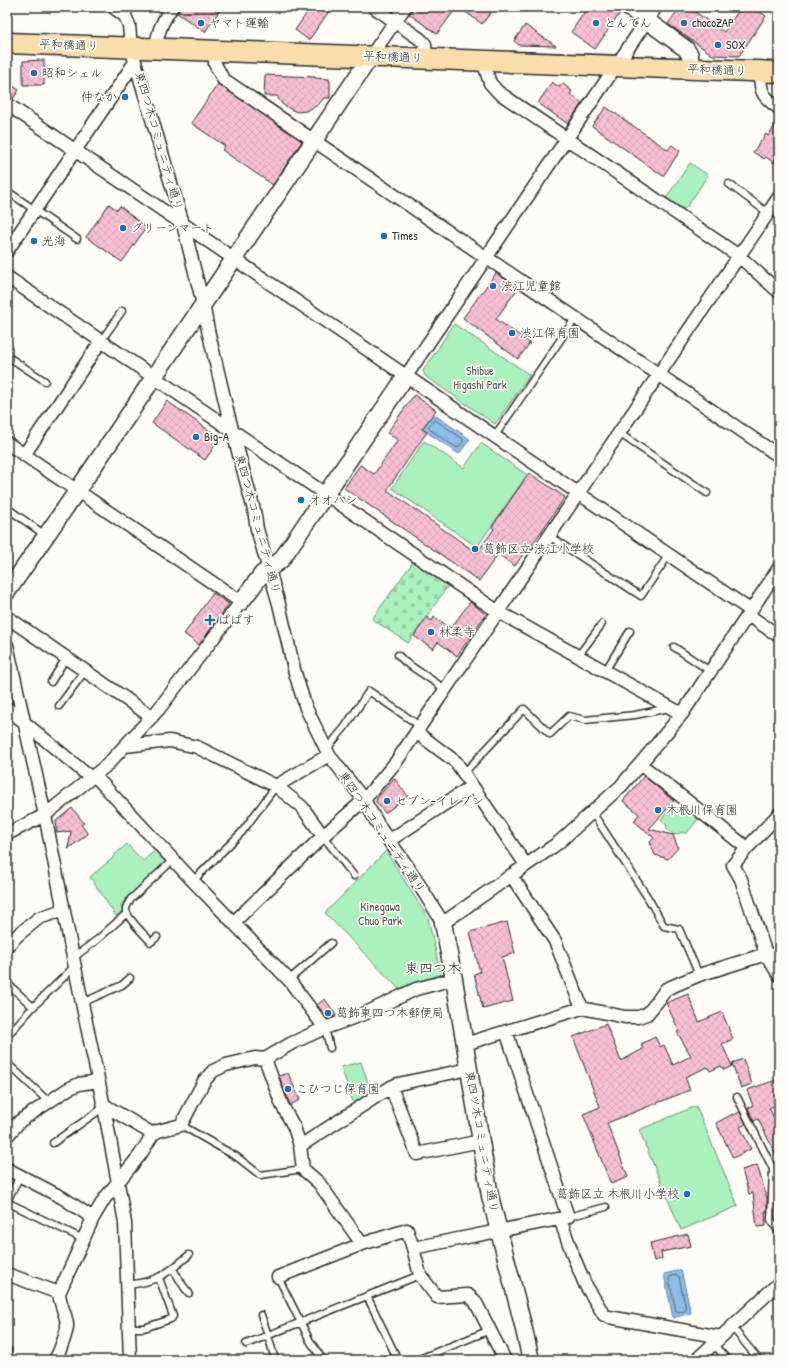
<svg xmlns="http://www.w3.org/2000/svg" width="786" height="1367" font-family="'Patrick Hand','Klee One',sans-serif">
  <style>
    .cemetery { fill: url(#cemetery-stones); stroke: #6a8e74 }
    .park { fill: #aaf1be; stroke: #6a8e74 }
    .water { fill: url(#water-ripples); stroke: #66839c }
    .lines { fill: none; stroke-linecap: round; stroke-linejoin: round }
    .shore { stroke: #526677; stroke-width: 1 }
    .building { fill: url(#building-cross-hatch); stroke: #2b2b2b }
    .service-casing { stroke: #2b2b2b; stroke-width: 9 }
    .minor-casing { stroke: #2b2b2b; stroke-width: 15 }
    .tertiary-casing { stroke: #2b2b2b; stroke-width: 19 }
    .primary-casing { stroke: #2b2b2b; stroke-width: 23 }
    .service { stroke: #fdfcf7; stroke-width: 6 }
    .minor { stroke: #fdfcf7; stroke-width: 12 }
    .tertiary { stroke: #fdfcf7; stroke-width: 16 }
    .primary { stroke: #f9deab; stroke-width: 20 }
    .poi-dot { fill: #1f6fb2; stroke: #fdfcf7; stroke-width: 1.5 }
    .labels { text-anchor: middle; stroke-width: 3.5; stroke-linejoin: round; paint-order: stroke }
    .poi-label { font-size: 12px; fill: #2b2b2b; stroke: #fdfcf7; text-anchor: start }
    .street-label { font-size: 12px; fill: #2b2b2b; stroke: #fdfcf7 }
    .park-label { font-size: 12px; fill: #4b5c50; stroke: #fdfcf7 }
    .quarter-label { font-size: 14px; fill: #2b2b2b; stroke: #fdfcf7 }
  </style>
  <defs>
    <pattern id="cemetery-stones" width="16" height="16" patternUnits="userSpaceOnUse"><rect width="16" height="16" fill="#aaf1be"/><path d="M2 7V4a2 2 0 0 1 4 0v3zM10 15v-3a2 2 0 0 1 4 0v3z" fill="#92cfa3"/></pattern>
    <pattern id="water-ripples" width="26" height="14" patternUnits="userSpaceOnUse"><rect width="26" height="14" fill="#8dbee8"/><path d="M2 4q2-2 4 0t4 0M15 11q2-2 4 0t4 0" fill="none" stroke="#7aa3c7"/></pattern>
    <pattern id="building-cross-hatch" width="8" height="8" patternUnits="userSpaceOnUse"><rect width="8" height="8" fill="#f9c0d5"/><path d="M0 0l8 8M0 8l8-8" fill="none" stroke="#d6a5b7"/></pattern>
  </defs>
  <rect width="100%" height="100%" fill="#fdfcf7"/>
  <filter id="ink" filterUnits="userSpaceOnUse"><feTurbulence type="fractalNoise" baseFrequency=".025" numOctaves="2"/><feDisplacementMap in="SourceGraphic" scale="8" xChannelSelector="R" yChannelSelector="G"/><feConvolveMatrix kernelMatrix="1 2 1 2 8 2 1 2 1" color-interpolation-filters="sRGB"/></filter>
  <g filter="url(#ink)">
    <path class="cemetery" d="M 413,562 L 448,586 L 408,643 L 372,619 Z"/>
    <path class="park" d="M 690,163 L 708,175 L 687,207 L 683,209 L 666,198 Z
      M 454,324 L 530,375 L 495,424 L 425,376 L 423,371 Z
      M 424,441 L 464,468 L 481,443 L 527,475 L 477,547 L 392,488 Z
      M 672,805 L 683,813 L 687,808 L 699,818 L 686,834 L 683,832 L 674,835 L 666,827 L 667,825 L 661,820 Z
      M 127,844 L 143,861 L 157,849 L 167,860 L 167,863 L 126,898 L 122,904 L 122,912 L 116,916 L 90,877 L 113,858 L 113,856 Z
      M 386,851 L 428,918 L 441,975 L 399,989 L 325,913 Z
      M 361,1062 L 372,1094 L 354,1105 L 341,1067 Z
      M 696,1106 L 738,1206 L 681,1230 L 639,1130 Z"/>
    <path class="water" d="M 433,414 L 470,439 L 459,454 L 422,429 Z
      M 681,1270 L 691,1313 L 673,1318 L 664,1274 Z"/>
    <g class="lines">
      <path class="shore" d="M 435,420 L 463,439 L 463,442 L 459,447 L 457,448 L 429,429 L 429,426 Z
        M 677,1275 L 679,1277 L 686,1309 L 685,1311 L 678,1312 L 676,1311 L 669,1279 L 670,1277 Z"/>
    </g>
    <path class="building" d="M 181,7 L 222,7 L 205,32 L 177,13 Z
      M 311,7 L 332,7 L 309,40 L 295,30 Z
      M 414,7 L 457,7 L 437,34 L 409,14 Z
      M 459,7 L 495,7 L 482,24 Z
      M 588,7 L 611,7 L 620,13 L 595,49 L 571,32 Z
      M 680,7 L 688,7 L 724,32 L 741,7 L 753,7 L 766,16 L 739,56 L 713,55 L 668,24 Z
      M 525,25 L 556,46 L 519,45 L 514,41 Z
      M 44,60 L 44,85 L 23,85 L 23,61 Z
      M 265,75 L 315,77 L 315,78 L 329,79 L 329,81 L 330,81 L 330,98 L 324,98 L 318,105 L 306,111 L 297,112 L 292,110 L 282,104 L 277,96 L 264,96 Z
      M 7,82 L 19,90 L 13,99 L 7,95 Z
      M 552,82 L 559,87 L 562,83 L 572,91 L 570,94 L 582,103 L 568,124 L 538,103 Z
      M 218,84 L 302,141 L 273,185 L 222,150 L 225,146 L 191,123 Z
      M 606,107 L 668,150 L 672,145 L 680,151 L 663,176 L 592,126 Z
      M 779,120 L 779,155 L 774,163 L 766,157 L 764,159 L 753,152 L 766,134 L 768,136 Z
      M 109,204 L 117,210 L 120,206 L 146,228 L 122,262 L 86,237 Z
      M 496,273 L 518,288 L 496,319 L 530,343 L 518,359 L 463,318 Z
      M 414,395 L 436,410 L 422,429 L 427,432 L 387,490 L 477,553 L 494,529 L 492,527 L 529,473 L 565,497 L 528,551 L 526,550 L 515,566 L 498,554 L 479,581 L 344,488 L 360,465 L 374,474 L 398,440 L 387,433 Z
      M 167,401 L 220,438 L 205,460 L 152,423 Z
      M 213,593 L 229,604 L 199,645 L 184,634 Z
      M 470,602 L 486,614 L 457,656 L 438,642 L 433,649 L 414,636 L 427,617 L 432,621 L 434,617 L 451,628 Z
      M 644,776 L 674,801 L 649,829 L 673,835 L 678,848 L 668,859 L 655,855 L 650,842 L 654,838 L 634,821 L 639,814 L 623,801 Z
      M 394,778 L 408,796 L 385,813 L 376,802 L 377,798 Z
      M 72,808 L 84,823 L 81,825 L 88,834 L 68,849 L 71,831 L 57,833 L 56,821 Z
      M 507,922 L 515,953 L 502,957 L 513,1001 L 483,1009 L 474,974 L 480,972 L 470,932 Z
      M 688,994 L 699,1022 L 722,1012 L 733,1039 L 722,1044 L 732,1066 L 724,1070 L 721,1066 L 710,1071 L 708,1067 L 685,1077 L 690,1090 L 607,1123 L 628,1177 L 611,1184 L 583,1114 L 600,1107 L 573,1037 L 606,1024 L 621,1061 L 643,1049 L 641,1044 L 655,1037 L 660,1047 L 664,1045 L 673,1065 L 691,1056 L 677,1032 L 679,1031 L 666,1003 Z
      M 325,999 L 336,1015 L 328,1019 L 317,1005 Z
      M 743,1059 L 752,1084 L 741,1088 L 732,1063 Z
      M 288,1073 L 300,1100 L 290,1105 L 279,1076 Z
      M 779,1079 L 779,1104 L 769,1108 L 779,1127 L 779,1161 L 758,1119 L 754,1121 L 748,1108 L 753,1106 L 747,1090 Z
      M 740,1112 L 746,1124 L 740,1127 L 751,1149 L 733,1158 L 716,1123 L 733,1114 L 734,1115 Z
      M 757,1165 L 767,1198 L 767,1212 L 765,1212 L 766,1226 L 757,1227 L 753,1193 L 749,1194 L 742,1170 Z
      M 688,1234 L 691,1246 L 661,1252 L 662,1259 L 654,1261 L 650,1243 Z"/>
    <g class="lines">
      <g class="service-casing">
        <path id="service" d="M 729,184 L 768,213
          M 7,191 L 77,239
          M 101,341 L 122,311
          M 7,356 L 45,381
          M 619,433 L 707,493
          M 494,437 L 576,317
          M 7,508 L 45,535
          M 549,536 L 641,596 L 668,556
          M 674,647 L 710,671
          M 398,655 L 405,662 L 445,689
          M 578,656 L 602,624
          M 605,671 L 630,631
          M 51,682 L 66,658
          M 59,706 L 85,671
          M 326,750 L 345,727 L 369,691 L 420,726
          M 464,773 L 524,709 L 550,734 L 569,716 L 585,720 L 635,715 L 669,708
          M 592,812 L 648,898 L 664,926 L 679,929 L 699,975
          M 323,836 L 354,876
          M 193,881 L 242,832 L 276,786
          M 157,937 L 151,942 C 145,935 125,917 126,908 C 127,905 129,902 131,899 L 173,860
          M 766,954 L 779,949
          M 73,958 L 98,939 L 127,913
          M 289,980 L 331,943
          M 7,983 L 33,1007
          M 82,1003 L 122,985 L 130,978
          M 325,1028 L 330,1048
          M 7,1036 L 33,1007 L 75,966
          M 7,1063 L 49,1102
          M 737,1097 L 773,1169 L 771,1220 L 779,1232
          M 181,1125 L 237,1157 L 260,1175 L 303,1169
          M 53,1143 L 104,1107
          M 7,1201 L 20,1176
          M 7,1202 L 83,1239
          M 568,1217 L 606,1207
          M 173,1269 L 184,1287 L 189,1293
          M 278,1277 L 310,1341 L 323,1360
          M 127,1285 C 157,1282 167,1274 189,1255
          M 367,1296 L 398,1360
          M 261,1315 L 268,1335 L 275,1360
          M 732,1327 L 759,1360
          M 129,1328 L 144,1328 L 171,1319 L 173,1316 L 159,1278
          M 246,1344 L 420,1275
          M 714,1345 L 728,1360
          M 7,1350 L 8,1350
          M 417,1360 L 490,1330"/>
      </g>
      <g class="minor-casing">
        <path id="minor" d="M 113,7 L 125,16
          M 125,7 L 125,16 L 129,25 L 131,48 L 183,224 L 203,304 L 208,330 L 228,414 L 254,510 L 257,529 L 279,604 L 295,673 L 306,708 L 329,755 L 364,800 L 382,831 L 408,867 L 443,923 L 558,843 L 621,786 L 640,764 L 747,848 L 733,865 L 741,879 L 766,954 L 779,975
          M 374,7 L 420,39 L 425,44 L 426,59
          M 156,48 C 158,30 162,22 172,7
          M 215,51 L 215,64 L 223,79 L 779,456
          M 371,56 L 405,7
          M 483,61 L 490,83 L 498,92 L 739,256 L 779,292
          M 760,72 C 760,92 762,96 779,108
          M 7,104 L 406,376 L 656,7
          M 7,251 L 135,62
          M 7,277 L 497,611 L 682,714
          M 406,376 L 750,610
          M 7,443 L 241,602 L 158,710 L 107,765 L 45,815 L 7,834
          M 24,455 L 101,341
          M 748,615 L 779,636
          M 7,617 L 152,717
          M 7,645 L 45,815 L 82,1003 L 104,1107 L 118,1183 L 125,1223 L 130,1360
          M 7,708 L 91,778
          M 416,732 L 456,762 L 526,865
          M 125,746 L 170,741 L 197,747 L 276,786 L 302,807 L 323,836
          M 640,764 L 682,714 L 779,568
          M 94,775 L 193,881 L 289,980 L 325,1028
          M 276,786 L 329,755
          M 390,840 L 472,786
          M 747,848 L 779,814
          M 511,875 L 555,941 L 582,1008
          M 233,923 L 323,836 L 364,800 L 396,762 L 779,197
          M 7,946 L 19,934 L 39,918 L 63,910
          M 465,1044 L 582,1008 L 625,1017 L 638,1017 L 647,1014 L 657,1002 L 666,989 L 699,975 L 766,954
          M 265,1059 L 282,1105 L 294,1127 L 300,1146 L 303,1169 L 319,1183 L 362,1244
          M 391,1087 L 417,1154 L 481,1141
          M 153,1134 L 158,1131 L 181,1125 L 204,1081 L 213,1071 L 226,1065 L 255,1058 L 265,1059 L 292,1043 L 325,1028 L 366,1013 L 416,989 L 454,979
          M 7,1136 L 20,1121 L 68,1089 L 79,1084 L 98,1081
          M 300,1146 L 391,1087 L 398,1084 L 469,1069
          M 7,1169 L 63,1198 L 93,1218
          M 560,1219 L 574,1258 L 585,1284 L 604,1315 L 609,1317 L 721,1337 L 779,1283
          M 413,1248 L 568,1217 L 506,1031
          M 7,1274 L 59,1293
          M 278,1277 L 362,1244 L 407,1230 L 413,1248 L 420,1275 L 437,1297 L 468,1295 L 475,1301 L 505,1360
          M 55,1360 C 59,1353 68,1331 67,1324 C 66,1314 60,1305 59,1293 L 93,1218 L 105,1198 L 140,1155 L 153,1134 L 104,1105
          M 696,1360 L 721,1337"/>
      </g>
      <g class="tertiary-casing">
        <path id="tertiary" d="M 628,7 L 686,49 L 690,55 L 691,69
          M 7,592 L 77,491 L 371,56
          M 241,602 L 262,574 L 281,560 L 406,376
          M 443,923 L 454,979 L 490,1196 L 522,1321 L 531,1360"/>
      </g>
      <g class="primary-casing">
        <path id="primary" d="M 7,43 L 779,72"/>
      </g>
      <use href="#service" class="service"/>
      <use href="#minor" class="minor"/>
      <use href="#tertiary" class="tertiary"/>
      <use href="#primary" class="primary"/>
    </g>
  </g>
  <g class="poi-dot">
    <circle cx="201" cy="23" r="4"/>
    <circle cx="596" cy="23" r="4"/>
    <circle cx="684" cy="23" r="4"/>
    <circle cx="718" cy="45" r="4"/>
    <circle cx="34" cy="73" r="4"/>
    <circle cx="125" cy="97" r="4"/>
    <circle cx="123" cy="228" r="4"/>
    <circle cx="384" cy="236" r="4"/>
    <circle cx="34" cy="241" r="4"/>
    <circle cx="493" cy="286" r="4"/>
    <circle cx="512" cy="333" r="4"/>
    <circle cx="196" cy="437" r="4"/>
    <circle cx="301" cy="500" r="4"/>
    <circle cx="475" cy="549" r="4"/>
    <path d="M208 614h4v4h4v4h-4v4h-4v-4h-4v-4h4z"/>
    <circle cx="431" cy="632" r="4"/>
    <circle cx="387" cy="801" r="4"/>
    <circle cx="658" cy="810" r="4"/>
    <circle cx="328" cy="1013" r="4"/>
    <circle cx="288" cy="1089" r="4"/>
    <circle cx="687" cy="1194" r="4"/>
  </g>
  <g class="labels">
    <g class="poi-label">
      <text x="209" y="27">ヤマト運輸</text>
      <text x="604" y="27">とんでん</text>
      <text x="692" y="27">chocoZAP</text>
      <text x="726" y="49">SOX</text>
      <text x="42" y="77">昭和シェル</text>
      <text x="117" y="101" text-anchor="end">仲なか</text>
      <text x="131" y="232">グリーンマート</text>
      <text x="392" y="240">Times</text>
      <text x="42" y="245">光海</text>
      <text x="501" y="290">渋江児童館</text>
      <text x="520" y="337">渋江保育園</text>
      <text x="204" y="441">Big-A</text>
      <text x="309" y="504">オオハシ</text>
      <text x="483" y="553">葛飾区立 渋江小学校</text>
      <text x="218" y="624">ぱぱす</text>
      <text x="439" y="636">林柔寺</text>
      <text x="395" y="805">セブン-イレブン</text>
      <text x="666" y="814">木根川保育園</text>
      <text x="336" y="1017">葛飾東四つ木郵便局</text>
      <text x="296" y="1093">こひつじ保育園</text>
      <text x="679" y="1198" text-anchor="end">葛飾区立 木根川小学校</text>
    </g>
    <g class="street-label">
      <text transform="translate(69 45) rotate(2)" y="4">平和橋通り</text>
      <text transform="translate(393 57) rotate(2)" y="4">平和橋通り</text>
      <text transform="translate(717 70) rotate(2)" y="4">平和橋通り</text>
      <text transform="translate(159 141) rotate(74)" y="4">東四つ木コミュニティ通り</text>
      <text transform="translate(258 524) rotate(75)" y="4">東四つ木コミュニティ通り</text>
      <text transform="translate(382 832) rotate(56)" y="4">東四つ木コミュニティ通り</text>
      <text transform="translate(482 1142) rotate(80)" y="4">東四ツ木コミュニティ通り</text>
    </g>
    <g class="park-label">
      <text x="480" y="375">Shibue<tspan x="480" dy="14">Higashi Park</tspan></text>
      <text x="380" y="911">Kinegawa<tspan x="380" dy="14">Chuo Park</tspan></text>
    </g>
    <g class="quarter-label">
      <text x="433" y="973">東四つ木</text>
    </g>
  </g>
  <rect width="786" height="1367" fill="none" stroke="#fdfcf7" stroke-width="24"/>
  <rect x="12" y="12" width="762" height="1343" fill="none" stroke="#2b2b2b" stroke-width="1.5" filter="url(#ink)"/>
</svg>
